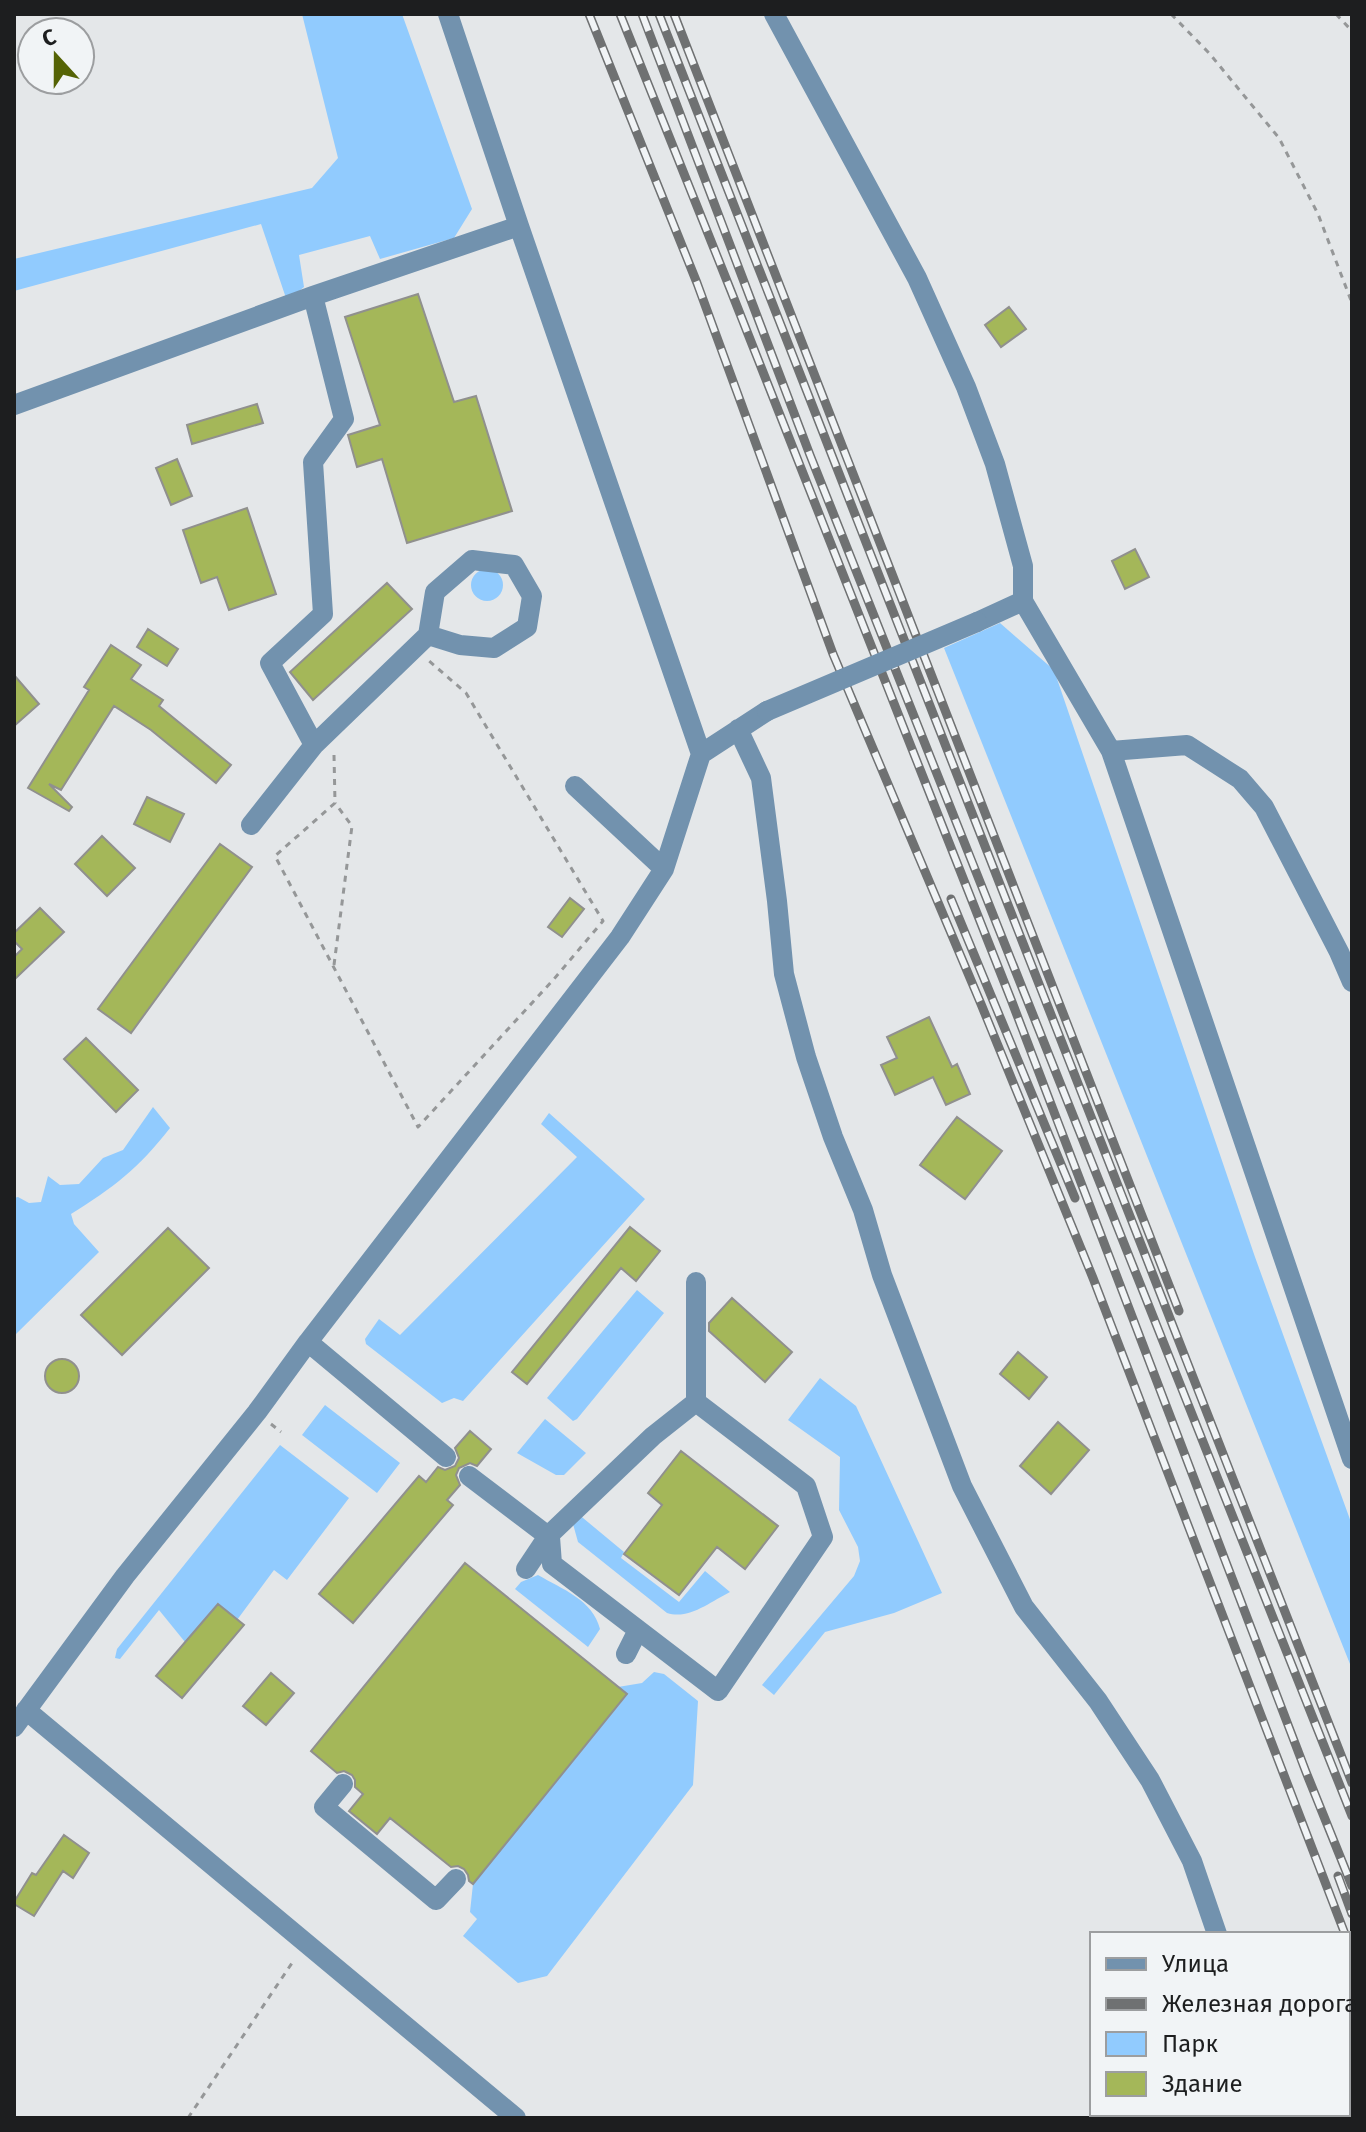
<svg xmlns="http://www.w3.org/2000/svg" width="1366" height="2132" font-family="'Fira Sans',sans-serif">
  <style>
    .green { fill: #91cbfe }
    .building { fill: #a4b759; stroke: #90908e; stroke-width: 2 }
    .lines { fill: none; stroke-linecap: round; stroke-linejoin: round }
    .path { stroke: #959798; stroke-width: 3; stroke-dasharray: 6 6; stroke-linecap: butt }
    .minor { stroke: #7292ae; stroke-width: 20 }
    .rail-casing { stroke: #6f7172; stroke-width: 9 }
    .rail { stroke: #f1f4f6; stroke-width: 6; stroke-dasharray: 18; stroke-linecap: butt }
    .minor-bridge { stroke: #7292ae; stroke-width: 20 }
  </style>
  <rect width="100%" height="100%" fill="#e4e7e9"/>
  <path class="green" d="M 302,14 L 402,14 L 472,209 L 454,238 L 380,259 L 370,236 L 299,255 L 304,287 L 287,301 L 261,224 L 14,291 L 14,259 L 312,188 L 338,158 Z
    M471 585a16 16 0 1 1 32 0a16 16 0 1 1-32 0Z
    M 1000,623 L 1054,670 L 1255,1257 L 1352,1525 L 1352,1669 L 944,648 Z
    M 153,1107 L 170,1128 C 139,1168 113,1188 71,1214 L 74,1224 L 99,1252 L 14,1336 L 14,1198 L 18,1197 L 29,1203 L 41,1202 L 48,1176 L 60,1185 L 79,1184 L 103,1158 L 123,1150 Z
    M 549,1113 L 645,1199 L 463,1401 L 454,1398 L 442,1403 L 366,1344 L 365,1339 L 379,1319 L 400,1335 L 577,1157 L 541,1124 Z
    M 637,1290 L 664,1313 L 577,1419 L 573,1421 L 547,1398 Z
    M 820,1378 L 856,1406 L 942,1593 L 894,1613 L 825,1632 L 774,1695 L 762,1685 L 854,1576 L 860,1561 L 858,1547 L 839,1510 L 840,1457 L 788,1420 Z
    M 325,1405 L 400,1463 L 377,1493 L 302,1435 Z
    M 545,1419 L 586,1453 L 564,1475 L 556,1475 L 517,1453 Z
    M 280,1445 L 349,1498 L 287,1580 L 274,1570 L 237,1620 L 218,1604 L 185,1642 L 159,1610 L 120,1659 L 115,1658 L 117,1649 Z
    M 577,1513 L 624,1552 L 621,1558 L 679,1602 L 705,1571 L 730,1592 C 710,1602 689,1620 667,1613 L 578,1542 L 573,1524 Z
    M 538,1575 C 562,1589 593,1600 600,1629 L 588,1647 L 515,1589 L 521,1582 Z
    M 654,1672 L 664,1674 L 698,1701 L 693,1785 L 547,1976 L 518,1983 L 463,1936 L 477,1919 L 470,1912 L 473,1884 L 627,1695 L 618,1687 L 642,1683 Z"/>
  <path class="building" d="M 418,294 L 454,402 L 476,396 L 512,511 L 407,543 L 382,459 L 357,467 L 348,435 L 380,425 L 345,317 Z
    M 1009,307 L 1026,329 L 1001,347 L 985,325 Z
    M 257,404 L 263,423 L 192,444 L 187,425 Z
    M 177,459 L 192,496 L 171,505 L 156,468 Z
    M 247,508 L 276,594 L 229,610 L 217,577 L 201,583 L 183,530 Z
    M 1135,549 L 1149,577 L 1125,589 L 1112,561 Z
    M 387,583 L 412,609 L 313,700 L 290,672 Z
    M 148,629 L 178,649 L 167,666 L 137,647 Z
    M 111,645 L 141,665 L 131,679 L 163,700 L 159,706 L 231,765 L 216,783 L 151,730 L 114,706 L 61,790 L 49,784 L 72,807 L 69,811 L 28,788 L 89,690 L 84,687 Z
    M 14,675 L 39,704 L 14,726 Z
    M 147,797 L 184,814 L 170,842 L 134,824 Z
    M 102,836 L 135,868 L 107,896 L 75,864 Z
    M 220,844 L 252,867 L 131,1033 L 98,1009 Z
    M 570,898 L 584,909 L 562,937 L 548,927 Z
    M 40,908 L 64,932 L 14,980 L 14,957 L 22,949 L 14,941 L 14,933 Z
    M 929,1017 L 952,1067 L 957,1064 L 970,1094 L 946,1105 L 933,1077 L 895,1095 L 881,1065 L 897,1058 L 887,1037 Z
    M 86,1038 L 138,1090 L 116,1112 L 64,1059 Z
    M 957,1117 L 1002,1151 L 965,1199 L 920,1165 Z
    M 630,1227 L 660,1251 L 636,1281 L 621,1268 L 527,1384 L 512,1372 Z
    M 168,1228 L 209,1268 L 122,1355 L 81,1315 Z
    M 732,1298 L 792,1352 L 765,1382 L 709,1331 L 709,1323 Z
    M 1018,1352 L 1047,1377 L 1029,1399 L 1000,1374 Z
    M45 1376a17 17 0 1 1 34 0a17 17 0 1 1-34 0Z
    M 1058,1422 L 1089,1450 L 1051,1494 L 1020,1466 Z
    M 470,1431 L 491,1449 L 477,1466 L 470,1463 L 459,1468 L 456,1475 L 460,1485 L 447,1500 L 453,1505 L 353,1623 L 319,1594 L 419,1476 L 426,1482 L 438,1467 L 445,1470 L 455,1466 L 459,1458 L 455,1448 Z
    M 681,1451 L 778,1526 L 745,1569 L 717,1547 L 679,1595 L 624,1554 L 662,1505 L 648,1493 Z
    M 465,1563 L 627,1694 L 473,1884 L 469,1881 L 468,1875 L 464,1869 L 458,1866 L 451,1867 L 390,1818 L 377,1834 L 349,1811 L 363,1794 L 355,1787 L 355,1780 L 352,1775 L 344,1771 L 337,1773 L 311,1751 Z
    M 218,1604 L 244,1625 L 182,1698 L 156,1676 Z
    M 271,1673 L 294,1693 L 266,1725 L 243,1706 Z
    M 64,1835 L 89,1853 L 73,1878 L 63,1871 L 34,1916 L 14,1904 L 14,1902 L 32,1873 L 36,1875 Z"/>
  <g class="lines">
    <path class="path" d="M 1171,14 L 1209,53 L 1279,138 L 1318,214 L 1352,303
      M 1336,14 L 1352,31
      M 334,755 L 335,803 L 275,856 L 418,1127 L 554,979 L 603,921 L 466,693 L 428,660
      M 334,965 L 352,826 L 335,803
      M 271,1424 L 281,1432
      M 188,2118 L 294,1960"/>
    <path class="minor" d="M 774,14 L 917,278 L 966,387 L 995,464 L 1023,566 L 1023,601 L 977,622
      M 14,405 L 313,296 L 519,226
      M 1023,601 L 1111,751 L 1352,1459
      M 738,729 L 761,778 L 777,901 L 784,974 L 806,1057 L 833,1137 L 863,1210 L 882,1275 L 962,1486 L 1024,1607 L 1098,1701 L 1150,1780 L 1192,1861 L 1217,1934
      M 314,745 L 428,635 L 435,592 L 472,560 L 514,565 L 532,596 L 527,627 L 494,648 L 460,645 L 428,635
      M 1111,751 L 1187,745 L 1240,779 L 1264,807 L 1339,952 L 1352,982
      M 701,754 L 767,711
      M 575,786 L 664,869
      M 251,825 L 314,745 L 270,663 L 323,614 L 313,462 L 344,419 L 313,296
      M 308,1342 L 446,1457
      M 696,1402 L 696,1282
      M 469,1476 L 548,1536 L 550,1537 L 552,1564 L 718,1691 L 823,1537 L 806,1486 L 696,1402 L 653,1436 L 548,1536 L 526,1569
      M 626,1654 L 638,1630
      M 26,1710 L 516,2118
      M 14,1727 L 125,1576 L 257,1412 L 308,1342 L 620,937 L 664,869 L 701,754 L 519,226 L 448,14
      M 343,1784 L 324,1807 L 436,1900 L 456,1879
      M 1273,2114 L 1274,2118"/>
    <g class="rail-casing">
      <path id="rail" d="M 589,14 L 697,283 L 833,654 L 981,1004 L 1093,1278 L 1345,1934
        M 620,14 L 731,291 L 1012,1002 L 1306,1772 L 1352,1886
        M 642,14 L 810,455 L 1352,1816
        M 659,14 L 1352,1783
        M 674,14 L 1179,1311
        M 951,899 L 1075,1198
        M 1338,1876 L 1352,1914"/>
    </g>
    <use href="#rail" class="rail"/>
    <path class="minor-bridge" d="M 767,711 L 977,622"/>
  </g>
  <rect width="1366" height="2132" fill="none" stroke="#1d1e1f" stroke-width="32"/>
  <rect x="1090" y="1932" width="260" height="184" fill="#f1f4f6" stroke="#9c9ea0" stroke-width="2"/>
  <rect x="1106" y="1958" width="40" height="12" fill="#7292ae" stroke="#9c9ea0" stroke-width="2"/>
  <text x="1162" y="1972" font-size="24" fill="#1d1e1f">Улица</text>
  <rect x="1106" y="1998" width="40" height="12" fill="#6f7172" stroke="#9c9ea0" stroke-width="2"/>
  <text x="1162" y="2012" font-size="24" fill="#1d1e1f">Железная дорога</text>
  <rect x="1106" y="2032" width="40" height="24" fill="#91cbfe" stroke="#9c9ea0" stroke-width="2"/>
  <text x="1162" y="2052" font-size="24" fill="#1d1e1f">Парк</text>
  <rect x="1106" y="2072" width="40" height="24" fill="#a4b759" stroke="#9c9ea0" stroke-width="2"/>
  <text x="1162" y="2092" font-size="24" fill="#1d1e1f">Здание</text>
  <g transform="translate(56 56) rotate(339)"><circle r="38" fill="#f1f4f6" stroke="#9c9ea0" stroke-width="2"/>
  <path d="M0-6L14 30L0 20L-14 30Z" fill="#556305"/>
  <text y="-12" font-size="22" font-weight="bold" text-anchor="middle" fill="#1d1e1f">С</text>
  </g>
</svg>
